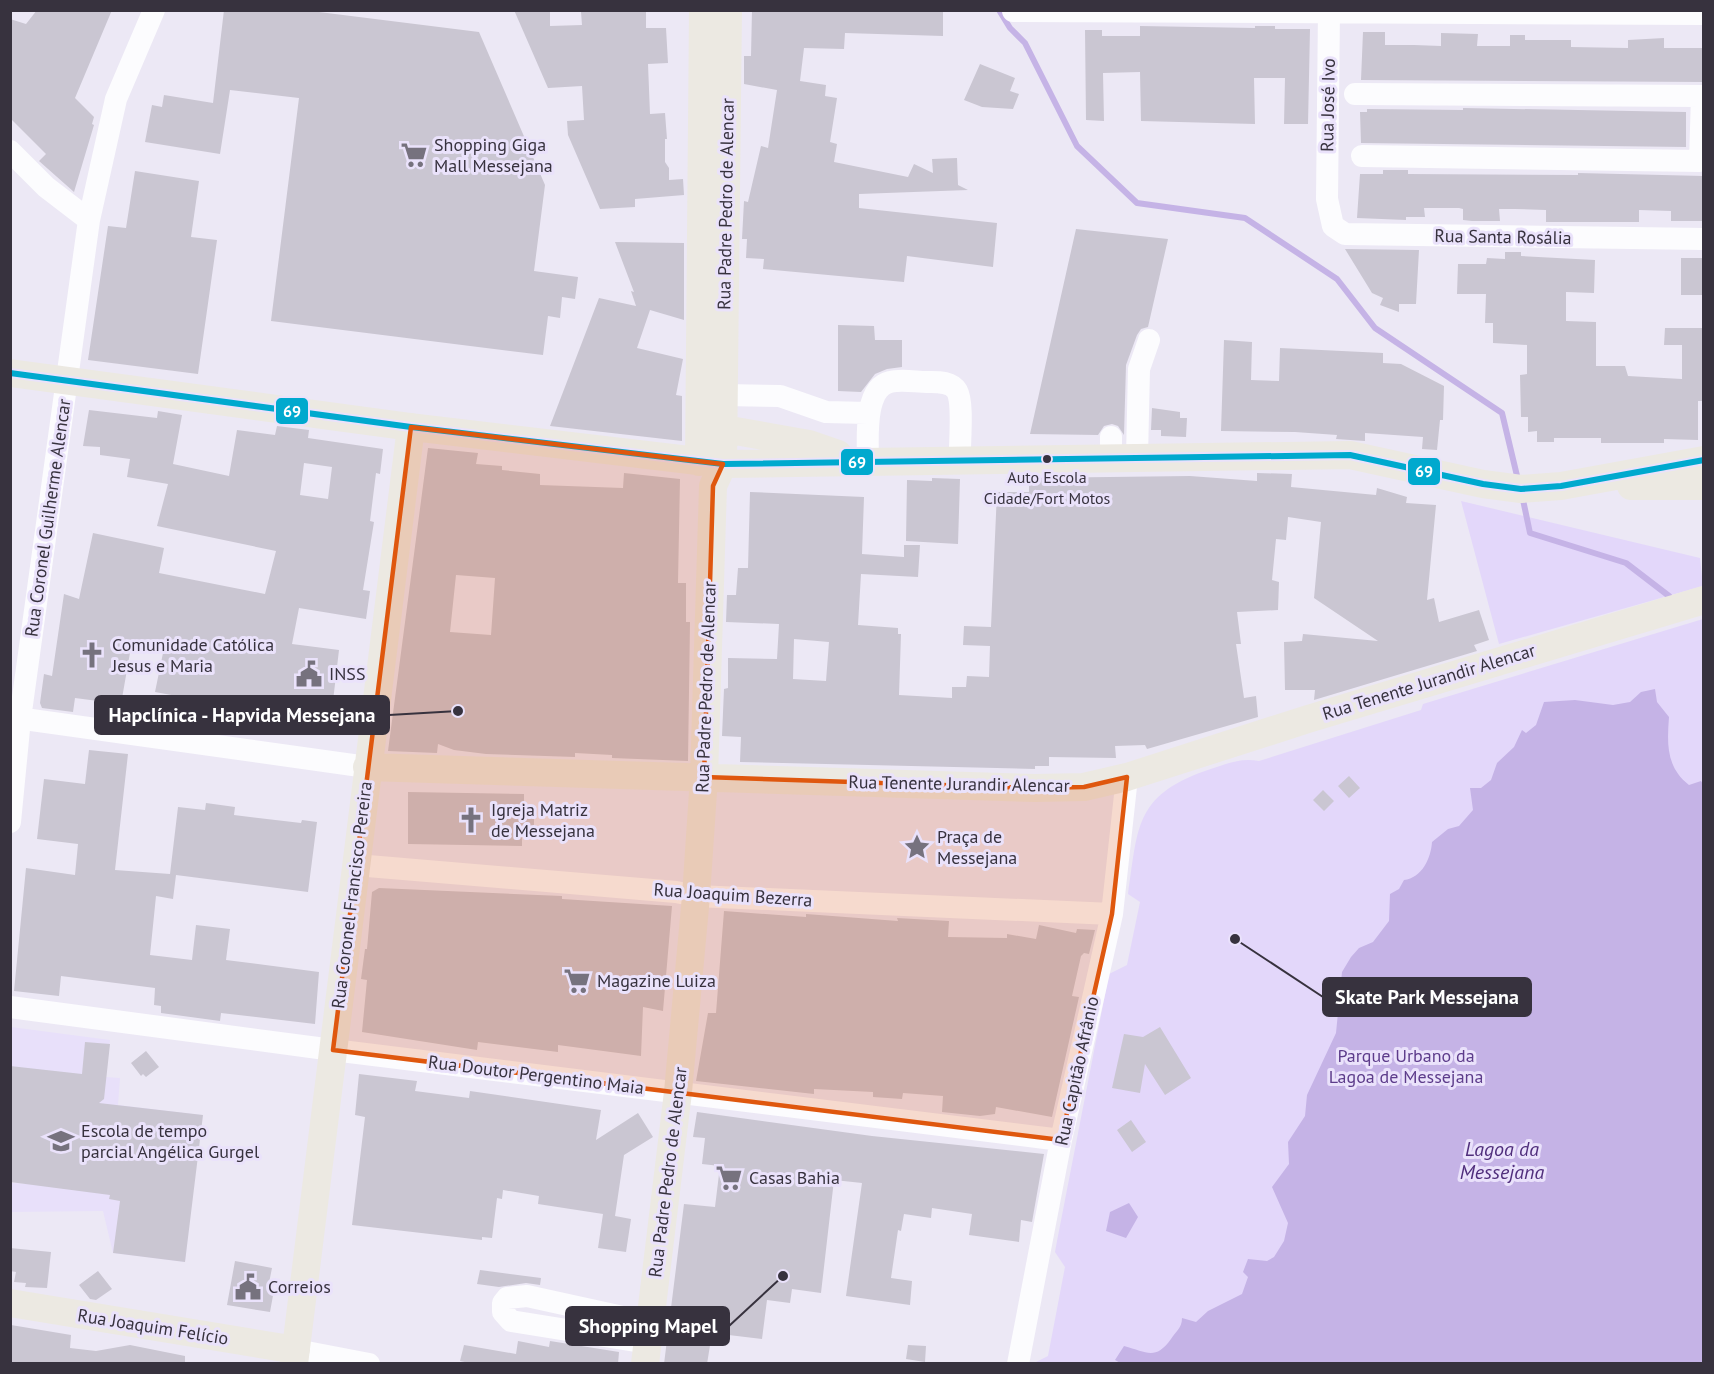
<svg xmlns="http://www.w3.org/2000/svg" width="1714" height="1374" font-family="'PT Sans',sans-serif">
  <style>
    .built { fill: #e8e0fa }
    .green { fill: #e3d7fa }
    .water { fill: #c5b3e6 }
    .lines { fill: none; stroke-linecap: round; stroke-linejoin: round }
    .stream { stroke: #c5b3e6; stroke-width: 6 }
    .building { fill: #cac6d2; fill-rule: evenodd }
    .minor { stroke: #fcfcfe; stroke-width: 22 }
    .major { stroke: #ece9e2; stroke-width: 28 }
    .bus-1-casing { stroke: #eae2fb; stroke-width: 10 }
    .bus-1 { stroke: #00a9ce; stroke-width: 6 }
    .marked { fill: #df570e; fill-opacity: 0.2; stroke: #df570e; stroke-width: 4.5; stroke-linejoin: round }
    .bus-dot { fill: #37323e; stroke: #eae2fb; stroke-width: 2 }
    .labels { text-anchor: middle; stroke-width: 6; stroke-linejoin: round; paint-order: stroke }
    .bus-label { font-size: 16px; fill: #37323e; stroke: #eae2fb }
    .street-label { font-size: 18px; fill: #37323e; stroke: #eae2fb }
    .poi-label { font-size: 18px; fill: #37323e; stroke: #eae2fb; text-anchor: start }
    .park-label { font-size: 18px; fill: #5d3c8b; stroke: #eae2fb }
    .water-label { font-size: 20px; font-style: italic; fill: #502e7c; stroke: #eae2fb }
    .leader { fill: none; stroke: #37323e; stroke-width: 2 }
    .callout-dot { fill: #37323e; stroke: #eae2fb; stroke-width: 2 }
    .callout { fill: #37323e; stroke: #37323e; stroke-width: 2 }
    .callout-label { font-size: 20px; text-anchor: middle; font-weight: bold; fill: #fff }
    .line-badge { stroke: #eae2fb; stroke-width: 2 }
    .badge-label { font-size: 16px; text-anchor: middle; font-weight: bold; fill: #fff }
  </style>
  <rect width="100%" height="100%" fill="#ece8f5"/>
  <path class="built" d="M 11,1027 L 110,1040 L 106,1077 L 120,1078 L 118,1105 L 201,1115 L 185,1262 L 113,1253 L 103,1211 L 11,1212 L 11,1183 L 88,1186 L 11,1178 Z"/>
  <path class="green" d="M 1461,501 L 1700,558 L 1703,586 L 1499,644 Z
    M 1703,619 L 1703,1363 L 1032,1364 L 1048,1356 L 1065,1267 L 1055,1252 L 1057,1241 L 1109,974 L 1127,965 L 1140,902 L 1128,894 C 1138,829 1134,796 1205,771 C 1224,765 1239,757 1259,761 L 1421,710 L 1423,704 Z"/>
  <path class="water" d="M 1655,689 L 1657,702 L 1669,717 C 1667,744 1666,767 1689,785 L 1701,781 L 1703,784 L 1703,1363 L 1122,1364 L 1115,1360 L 1124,1346 C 1147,1352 1155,1361 1171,1339 C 1176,1331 1182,1328 1182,1318 L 1196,1322 L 1208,1311 L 1242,1294 L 1248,1277 L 1243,1272 L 1248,1259 L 1267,1261 L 1274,1257 L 1284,1241 L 1288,1223 L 1272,1187 L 1289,1164 L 1288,1142 L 1305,1116 L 1307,1095 L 1336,1033 L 1342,972 L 1351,957 L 1359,948 L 1373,942 L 1389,921 L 1390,894 L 1399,889 L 1404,880 C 1422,878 1431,858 1432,842 L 1448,829 L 1459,826 L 1473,810 L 1470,788 L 1481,788 L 1491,780 L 1497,763 L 1514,747 L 1522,730 L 1526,733 L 1536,725 L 1544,702 L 1575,700 L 1613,705 L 1630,702 L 1641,692 Z
    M 1129,1203 L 1138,1217 L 1126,1238 L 1106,1231 L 1110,1212 Z"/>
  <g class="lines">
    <path class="stream" d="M 999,10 L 1010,28 L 1025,43 L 1077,146 L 1137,203 L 1245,218 L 1337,279 L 1375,328 L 1502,413 L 1518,480
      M 1522,495 L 1530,533 L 1626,563 L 1669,596"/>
  </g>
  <path class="building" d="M 37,10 L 112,10 L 75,98 L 94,117 L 92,124 L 94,125 L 74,192 L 39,161 L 46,154 L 10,118 L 10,19 L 26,24 Z
    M 224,10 L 303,10 L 479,32 L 545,185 L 534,271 L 578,277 L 575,299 L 562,297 L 560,318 L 548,316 L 543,355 L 271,321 L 299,98 L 230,90 L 220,154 L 145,142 L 152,105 L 162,107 L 164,95 L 213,103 Z
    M 514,10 L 550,10 L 550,26 L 582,25 L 581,12 L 585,10 L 646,10 L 646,28 L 666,28 L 668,63 L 648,64 L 650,114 L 665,113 L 667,139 L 665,139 L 665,162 L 669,168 L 669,180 L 683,179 L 684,195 L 635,199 L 635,207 L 600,209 L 568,135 L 567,121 L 584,120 L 582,86 L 548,88 Z
    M 752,10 L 943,10 L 943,36 L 845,33 L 844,49 L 804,48 L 800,81 L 826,85 L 825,96 L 837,98 L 830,142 L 837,144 L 834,162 L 908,177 L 914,164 L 933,173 L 932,159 L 957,158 L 958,185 L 968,190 L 859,194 L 859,208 L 997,223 L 993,267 L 907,256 L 904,282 L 763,269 L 764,259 L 746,258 L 747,239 L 742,239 L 744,201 L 748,202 L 761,146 L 768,148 L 777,90 L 744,84 L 744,56 L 751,56 Z
    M 1140,26 L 1255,28 L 1255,26 L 1275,26 L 1275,29 L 1310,29 L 1308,124 L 1284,124 L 1285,78 L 1254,78 L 1255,124 L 1141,121 L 1140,72 L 1103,73 L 1104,121 L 1086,120 L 1085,30 L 1102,30 L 1102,36 L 1140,36 Z
    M 1363,32 L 1385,32 L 1385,45 L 1414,45 L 1441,46 L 1441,33 L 1478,34 L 1477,46 L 1510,46 L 1510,35 L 1525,35 L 1525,40 L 1571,40 L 1571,47 L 1628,48 L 1628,40 L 1664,38 L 1664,48 L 1704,48 L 1704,82 L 1361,80 Z
    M 980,64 L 1015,78 L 1010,91 L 1019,94 L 1013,109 L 982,107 L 964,100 Z
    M 1463,108 L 1686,112 L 1686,147 L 1361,143 L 1360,112 L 1367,112 L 1367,109 L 1463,110 Z
    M 1383,170 L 1408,170 L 1408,174 L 1578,175 L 1578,173 L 1704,176 L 1704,221 L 1671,221 L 1671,211 L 1639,210 L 1639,222 L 1546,222 L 1546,210 L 1515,209 L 1499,209 L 1500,221 L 1472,221 L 1463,220 L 1463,209 L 1459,208 L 1424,208 L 1425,217 L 1406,217 L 1406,220 L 1357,218 L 1360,174 L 1383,174 Z
    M 135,171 L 199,181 L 191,237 L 217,240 L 198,374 L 88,360 L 108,226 L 126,228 Z
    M 1076,229 L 1168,239 L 1148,327 L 1141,329 L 1137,335 L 1126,365 L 1124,435 L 1118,426 L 1112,424 L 1104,426 L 1098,435 L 1030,434 Z
    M 615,242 L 684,243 L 684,320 L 650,310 L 637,348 L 683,359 L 676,395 L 682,396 L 682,441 L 550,426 L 599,298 L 636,306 L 631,291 L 634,292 Z
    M 1345,249 L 1419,250 L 1416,304 L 1399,304 L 1399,312 L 1380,305 L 1383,298 L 1372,293 Z
    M 1505,252 L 1521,252 L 1521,256 L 1595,260 L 1594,293 L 1566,292 L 1566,321 L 1596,322 L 1596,366 L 1625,366 L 1628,376 L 1682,379 L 1682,345 L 1664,345 L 1665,328 L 1704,328 L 1704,401 L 1698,401 L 1698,440 L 1664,439 L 1664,443 L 1601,443 L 1601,438 L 1554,438 L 1554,442 L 1537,442 L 1537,431 L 1528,432 L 1528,417 L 1521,417 L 1520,375 L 1527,374 L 1527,345 L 1493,343 L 1493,323 L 1485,323 L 1486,294 L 1457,294 L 1458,264 L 1486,264 L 1487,258 L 1505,259 Z
    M 1681,258 L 1704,258 L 1704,295 L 1681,295 Z
    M 838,325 L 874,326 L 875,340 L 902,340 L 902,367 L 887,369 L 875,374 L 861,392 L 838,391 Z
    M 1224,340 L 1252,342 L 1251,380 L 1279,381 L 1280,348 L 1383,353 L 1383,363 L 1401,364 L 1444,386 L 1443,420 L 1440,420 L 1437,450 L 1422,449 L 1423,437 L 1365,433 L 1365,441 L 1336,439 L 1337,435 L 1295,432 L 1221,431 Z
    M 1152,408 L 1180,412 L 1180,418 L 1187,418 L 1186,437 L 1161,436 L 1161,430 L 1151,430 Z
    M 89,410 L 157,418 L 158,411 L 182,415 L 173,464 L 229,476 L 237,430 L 275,435 L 277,426 L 309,430 L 308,438 L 383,449 L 380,474 L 376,473 L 370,521 L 374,522 L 363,590 L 370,591 L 366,619 L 299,608 L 292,644 L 339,650 L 331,718 L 326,718 L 326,724 L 291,720 L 271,703 L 267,723 L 239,719 L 242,708 L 155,692 L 163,653 L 131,647 L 121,704 L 75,698 L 73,712 L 42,708 L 40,703 L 44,674 L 52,676 L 64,594 L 79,599 L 93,533 L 164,548 L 159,573 L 265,594 L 276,551 L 157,526 L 168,484 L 127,477 L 130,459 L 100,455 L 100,447 L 83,446 ZM 304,463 L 332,467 L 328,499 L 300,495 Z
    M 428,448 L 478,453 L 476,464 L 502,466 L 502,470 L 540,474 L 540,485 L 623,488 L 624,473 L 680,479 L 678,583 L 686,583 L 686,622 L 690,622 L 688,761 L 612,758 L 612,755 L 575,753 L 575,757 L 486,754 L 454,750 L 438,744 L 437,753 L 388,751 ZM 456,575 L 495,578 L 491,635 L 450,632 Z
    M 1257,473 L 1292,474 L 1291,487 L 1376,495 L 1377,488 L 1407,497 L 1406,503 L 1436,505 L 1427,600 L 1434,598 L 1439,622 L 1479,610 L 1489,640 L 1474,645 L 1477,651 L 1314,700 L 1315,690 L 1285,690 L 1284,642 L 1302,641 L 1303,634 L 1378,641 L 1314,598 L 1321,522 L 1288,517 L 1286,540 L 1276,539 L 1272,580 L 1279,582 L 1278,610 L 1237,612 L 1241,644 L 1236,644 L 1244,698 L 1256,696 L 1258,717 L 1147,749 L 1145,745 L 1115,746 L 1116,758 L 1049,757 L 1049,766 L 1035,766 L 1035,769 L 740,762 L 741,737 L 722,736 L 724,689 L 728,688 L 728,658 L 777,659 L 779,624 L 726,622 L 727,595 L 736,595 L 738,568 L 748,568 L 750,492 L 864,497 L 862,554 L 904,557 L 904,545 L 920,545 L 918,577 L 861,574 L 858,625 L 898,628 L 898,634 L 901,634 L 899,695 L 952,698 L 952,687 L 966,687 L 967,676 L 989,677 L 990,646 L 963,645 L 964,626 L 991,627 L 997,492 L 1029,492 L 1029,478 L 1190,476 L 1257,481 ZM 794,639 L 829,642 L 826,681 L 793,679 Z
    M 932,478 L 960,479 L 958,544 L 906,541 L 907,480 L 932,481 Z
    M 89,750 L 128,754 L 115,870 L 170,874 L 178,807 L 205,810 L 206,803 L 235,807 L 234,815 L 301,823 L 302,820 L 317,822 L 308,892 L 176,875 L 173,899 L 156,896 L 150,955 L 192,960 L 196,925 L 230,929 L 226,960 L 319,972 L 315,1024 L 221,1013 L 220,1021 L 161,1013 L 161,1006 L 154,1005 L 155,988 L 61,976 L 59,996 L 14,991 L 26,868 L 75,875 L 78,844 L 37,839 L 44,779 L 85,784 Z
    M 1349,776 L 1360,788 L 1349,798 L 1338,786 Z
    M 1323,790 L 1334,801 L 1324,811 L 1313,800 Z
    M 408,792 L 524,794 L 524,806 L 534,806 L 534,835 L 522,834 L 522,846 L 408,844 Z
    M 379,888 L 562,896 L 562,899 L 672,906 L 663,1011 L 643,1007 L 641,1056 L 558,1045 L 558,1052 L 478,1042 L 477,1050 L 362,1032 L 367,980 L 361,979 L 365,949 L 367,949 L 372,892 Z
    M 724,911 L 806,917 L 806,914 L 898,921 L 897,918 L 949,921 L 948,937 L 1007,938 L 1007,934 L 1036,939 L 1039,925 L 1076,933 L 1077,929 L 1095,930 L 1089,954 L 1084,953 L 1081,956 L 1072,996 L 1079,997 L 1052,1117 L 996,1107 L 995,1114 L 980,1116 L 942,1112 L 943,1096 L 903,1093 L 902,1099 L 873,1097 L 873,1092 L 814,1089 L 814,1094 L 696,1081 L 708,1013 L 716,1013 Z
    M 1160,1027 L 1191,1078 L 1165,1095 L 1145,1064 L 1140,1093 L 1112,1088 L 1124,1034 L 1143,1037 Z
    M 85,1042 L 110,1044 L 104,1099 L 99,1103 L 203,1115 L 185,1262 L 113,1253 L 120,1201 L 109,1199 L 110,1195 L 10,1182 L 10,1066 L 82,1074 Z
    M 146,1051 L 159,1067 L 146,1077 L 143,1074 L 141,1076 L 131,1063 Z
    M 359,1074 L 417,1081 L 415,1091 L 469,1098 L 470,1091 L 601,1110 L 596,1140 L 638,1113 L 653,1137 L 624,1155 L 615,1216 L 631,1219 L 626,1252 L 598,1248 L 603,1214 L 538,1204 L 539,1196 L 503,1190 L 502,1199 L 497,1198 L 492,1238 L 482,1237 L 482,1240 L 352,1225 L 365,1117 L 355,1115 Z
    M 697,1112 L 872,1136 L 1044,1154 L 1032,1222 L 1021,1220 L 1019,1242 L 969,1235 L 972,1214 L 932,1208 L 931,1218 L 904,1214 L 901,1231 L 898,1230 L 891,1278 L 912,1281 L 910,1305 L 846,1296 L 862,1183 L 834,1180 L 821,1293 L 792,1289 L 790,1303 L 767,1300 L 762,1339 L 712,1333 L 707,1364 L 664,1364 L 684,1204 L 715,1207 L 720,1166 L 702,1164 L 705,1138 L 693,1137 Z
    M 1131,1120 L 1146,1142 L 1132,1152 L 1117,1130 Z
    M 10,1248 L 51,1252 L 47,1288 L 25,1287 L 26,1283 L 14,1282 L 16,1272 L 10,1271 Z
    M 235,1261 L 272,1268 L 269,1283 L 274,1290 L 270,1312 L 227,1305 Z
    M 480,1270 L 541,1278 L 540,1285 L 526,1283 L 499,1287 L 477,1284 Z
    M 98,1271 L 112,1289 L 96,1300 L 90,1299 L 79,1285 Z
    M 11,1325 L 71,1335 L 70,1348 L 96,1351 L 130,1345 L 185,1356 L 185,1364 L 10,1364 Z
    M 518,1341 L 549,1347 L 550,1341 L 619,1352 L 618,1364 L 474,1364 L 460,1361 L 464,1345 L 516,1354 Z
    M 908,1345 L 926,1346 L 925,1362 L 906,1359 Z"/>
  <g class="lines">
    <path class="minor" d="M 1329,10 L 1327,199 L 1333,226 L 1345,234 L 1704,239
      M 1013,11 L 1704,14
      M 1355,94 L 1704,96
      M 10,151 L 46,187 L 89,220
      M 1362,156 L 1700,161 L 1702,96
      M 724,395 L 780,396 L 826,412 L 868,413
      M 1111,437 L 1111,457
      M 1137,457 L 1139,369 L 1149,340
      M 868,462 C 868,442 863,388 890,382 C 901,379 916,382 927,382 C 937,382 951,381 957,391 C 964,404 959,445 960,461
      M 10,717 L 367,767
      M 10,822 L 20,719 L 89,220 L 116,99 L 154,10
      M 356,865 L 676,892 L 696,896 L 1112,914
      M 10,1007 L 333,1050 L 1061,1140
      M 648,1343 L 511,1321 L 503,1312 L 503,1303 L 507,1298 L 527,1296 L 650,1323
      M 296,1350 L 369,1364
      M 1018,1364 L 1061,1140 L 1112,914 L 1127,777"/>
    <path class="major" d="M 10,373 L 411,427 L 723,464 L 1350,455 L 1483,484 L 1521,489 L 1561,486 L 1704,460
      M 724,429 L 809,444 L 838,454
      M 699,462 L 703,10
      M 1631,486 L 1704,486
      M 367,767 L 1035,788 L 1084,787 L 1127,777 L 1308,719 L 1704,600
      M 10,1303 L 296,1350
      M 294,1364 L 411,427
      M 645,1364 L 678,1092 L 696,896 L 704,777 L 713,486 L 723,464 L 728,10"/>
    <g class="bus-1-casing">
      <path id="bus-1" d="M 10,373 L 411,427 L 723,464 L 1350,455 L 1483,484 L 1521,489 L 1561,486 L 1704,460"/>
    </g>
    <use href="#bus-1" class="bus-1"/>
  </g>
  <path class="marked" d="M 411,427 L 723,464 L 713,486 L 704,777 L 1035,788 L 1084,787 L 1127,777 L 1112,914 L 1061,1140 L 333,1050 Z"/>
  <defs>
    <g id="supermarket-bare" transform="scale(2.07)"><path d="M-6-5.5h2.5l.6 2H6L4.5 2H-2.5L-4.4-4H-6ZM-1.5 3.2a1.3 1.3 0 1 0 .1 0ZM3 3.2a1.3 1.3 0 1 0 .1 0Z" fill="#76727e" stroke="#eae2fb" stroke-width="2.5" paint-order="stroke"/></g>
    <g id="church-bare" transform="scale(2.07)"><path d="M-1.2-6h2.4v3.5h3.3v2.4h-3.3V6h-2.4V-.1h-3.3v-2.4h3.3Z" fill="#76727e" stroke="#eae2fb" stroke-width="2.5" paint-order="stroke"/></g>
    <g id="civic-bare" transform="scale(2.07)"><path d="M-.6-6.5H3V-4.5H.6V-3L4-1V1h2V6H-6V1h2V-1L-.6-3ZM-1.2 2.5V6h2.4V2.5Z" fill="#76727e" stroke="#eae2fb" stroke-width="2.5" paint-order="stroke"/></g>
    <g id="sight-bare" transform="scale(2.07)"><path d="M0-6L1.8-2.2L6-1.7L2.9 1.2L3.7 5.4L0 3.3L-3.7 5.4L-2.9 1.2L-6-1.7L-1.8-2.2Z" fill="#76727e" stroke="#eae2fb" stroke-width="2.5" paint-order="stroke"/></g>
    <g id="school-bare" transform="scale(2.07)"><path d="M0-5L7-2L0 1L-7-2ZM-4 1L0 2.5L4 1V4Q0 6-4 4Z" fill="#76727e" stroke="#eae2fb" stroke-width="2.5" paint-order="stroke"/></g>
  </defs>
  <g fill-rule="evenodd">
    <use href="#supermarket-bare" x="414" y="155"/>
    <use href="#church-bare" x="92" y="655"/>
    <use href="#civic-bare" x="309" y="674"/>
    <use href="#church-bare" x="471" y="820"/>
    <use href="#sight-bare" x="917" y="847"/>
    <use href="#supermarket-bare" x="577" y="981"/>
    <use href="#school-bare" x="61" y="1141"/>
    <use href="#supermarket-bare" x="729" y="1178"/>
    <use href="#civic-bare" x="248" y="1287"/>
  </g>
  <circle class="bus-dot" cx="1047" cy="459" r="5"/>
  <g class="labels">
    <g class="bus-label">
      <text x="1047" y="483">Auto Escola<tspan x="1047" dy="21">Cidade/Fort Motos</tspan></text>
    </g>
    <g class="street-label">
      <text transform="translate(1328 105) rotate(-89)" y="6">Rua José Ivo</text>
      <text transform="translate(726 204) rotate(-89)" y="6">Rua Padre Pedro de Alencar</text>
      <text transform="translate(1503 237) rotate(1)" y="6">Rua Santa Rosália</text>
      <text transform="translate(48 518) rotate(-82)" y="6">Rua Coronel Guilherme Alencar</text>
      <text transform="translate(1429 682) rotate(-17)" y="6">Rua Tenente Jurandir Alencar</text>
      <text transform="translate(706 687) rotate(-88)" y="6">Rua Padre Pedro de Alencar</text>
      <text transform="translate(959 784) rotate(1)" y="6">Rua Tenente Jurandir Alencar</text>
      <text transform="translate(352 895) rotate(-83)" y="6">Rua Coronel Francisco Pereira</text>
      <text transform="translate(733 895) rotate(4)" y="6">Rua Joaquim Bezerra</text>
      <text transform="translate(1077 1071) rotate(-78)" y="6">Rua Capitão Afrânio</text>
      <text transform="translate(536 1075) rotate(7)" y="6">Rua Doutor Pergentino Maia</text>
      <text transform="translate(668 1172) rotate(-83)" y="6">Rua Padre Pedro de Alencar</text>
      <text transform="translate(153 1327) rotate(9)" y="6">Rua Joaquim Felício</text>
    </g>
    <g class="poi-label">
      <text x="434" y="151">Shopping Giga<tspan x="434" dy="21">Mall Messejana</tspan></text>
      <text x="112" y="651">Comunidade Católica<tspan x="112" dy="21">Jesus e Maria</tspan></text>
      <text x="329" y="680">INSS</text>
      <text x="491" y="816">Igreja Matriz<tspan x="491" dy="21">de Messejana</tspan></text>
      <text x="937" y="843">Praça de<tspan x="937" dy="21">Messejana</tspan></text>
      <text x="597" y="987">Magazine Luiza</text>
      <text x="81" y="1137">Escola de tempo<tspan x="81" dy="21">parcial Angélica Gurgel</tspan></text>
      <text x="749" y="1184">Casas Bahia</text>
      <text x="268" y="1293">Correios</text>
    </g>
    <g class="park-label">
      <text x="1406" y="1062">Parque Urbano da<tspan x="1406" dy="21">Lagoa de Messejana</tspan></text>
    </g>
    <g class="water-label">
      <text x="1502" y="1156">Lagoa da<tspan x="1502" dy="23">Messejana</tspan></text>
    </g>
  </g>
  <path class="leader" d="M458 711L389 715M1235 939L1323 997M783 1276L729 1326"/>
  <g class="callout-dot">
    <circle cx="458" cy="711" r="6"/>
    <circle cx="1235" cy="939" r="6"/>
    <circle cx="783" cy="1276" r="6"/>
  </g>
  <g class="callout">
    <rect x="95" y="696" width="294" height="38" rx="6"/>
    <rect x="1323" y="978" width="208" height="38" rx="6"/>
    <rect x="566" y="1307" width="163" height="38" rx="6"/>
  </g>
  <g class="callout-label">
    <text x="242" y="722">Hapclínica - Hapvida Messejana</text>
    <text x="1427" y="1004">Skate Park Messejana</text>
    <text x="648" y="1333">Shopping Mapel</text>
  </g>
  <g class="line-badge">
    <rect x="275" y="397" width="34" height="28" rx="6" fill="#00a9ce"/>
    <rect x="840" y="448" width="34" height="28" rx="6" fill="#00a9ce"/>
    <rect x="1407" y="457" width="34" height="29" rx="6" fill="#00a9ce"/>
  </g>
  <g class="badge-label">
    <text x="292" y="417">69</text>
    <text x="857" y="468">69</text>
    <text x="1424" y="477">69</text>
  </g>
  <rect width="1714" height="1374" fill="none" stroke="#37323e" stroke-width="24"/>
</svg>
